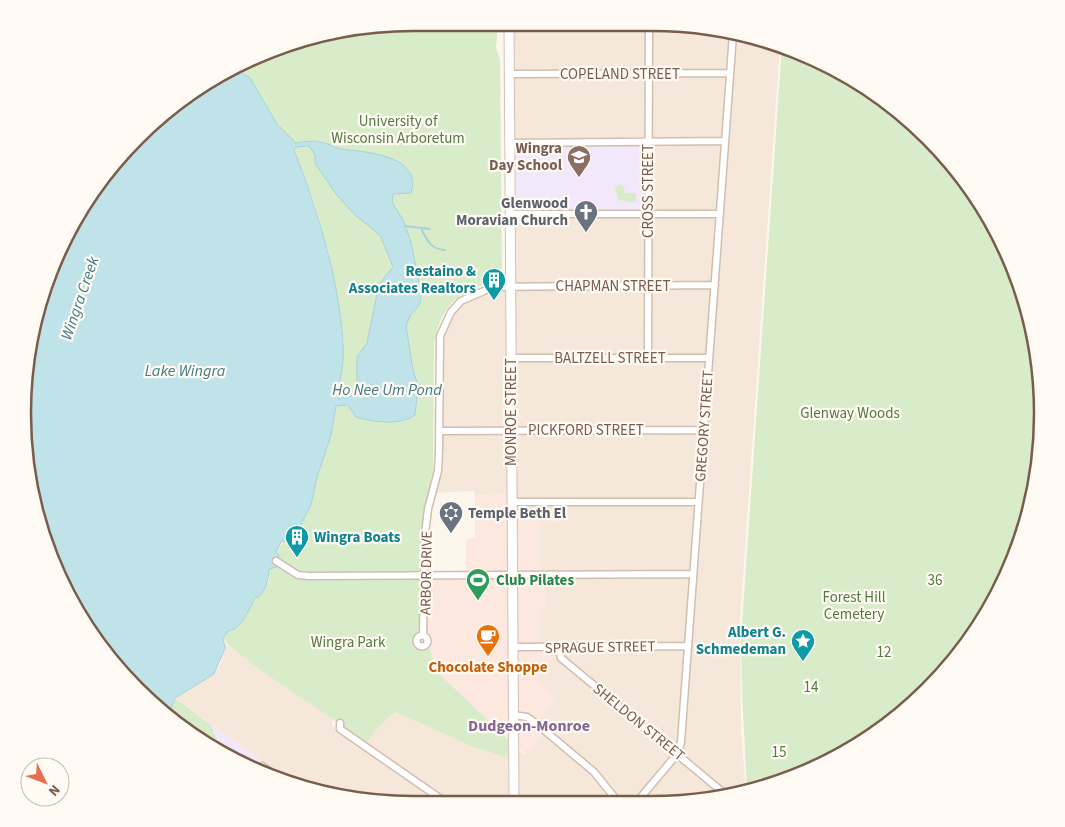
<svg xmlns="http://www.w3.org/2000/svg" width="1065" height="827" font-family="'Source Sans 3',sans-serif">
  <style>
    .residential { fill: #f5e8da }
    .commercial { fill: #fde8e0 }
    .education { fill: #f3e8fa }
    .green { fill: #d8ecc9 }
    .water { fill: #bfe3e8; stroke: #a5d3da; fill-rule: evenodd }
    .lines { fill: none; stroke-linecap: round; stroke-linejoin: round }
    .stream { stroke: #a5d3da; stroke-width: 2 }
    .minor-casing { stroke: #d1beb0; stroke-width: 9 }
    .secondary-casing { stroke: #d6c0b0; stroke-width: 11 }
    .minor { stroke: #fff; stroke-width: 6 }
    .secondary { stroke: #fff; stroke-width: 9 }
    .labels { text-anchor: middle; stroke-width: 4.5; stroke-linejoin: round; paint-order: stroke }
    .street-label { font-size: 15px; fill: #7a5c4d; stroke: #fffaf3 }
    .park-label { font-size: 15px; fill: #537a41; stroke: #fffaf3 }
    .education-label { font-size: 15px; font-weight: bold; fill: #785e54; stroke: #fffaf3; text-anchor: end }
    .worship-label { font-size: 15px; font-weight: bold; fill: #5b616d; stroke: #fffaf3; text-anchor: end }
    .culture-label { font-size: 15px; font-weight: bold; fill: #0d838f; stroke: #fffaf3; text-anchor: end }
    .leisure-label { font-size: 15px; font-weight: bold; fill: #27864d; stroke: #fffaf3; text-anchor: start }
    .food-label { font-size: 15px; font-weight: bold; fill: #c56008; stroke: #fffaf3 }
    .water-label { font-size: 16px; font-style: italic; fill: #437c86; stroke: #fffaf3 }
    .neighbourhood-label { font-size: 16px; font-weight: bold; fill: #846695; stroke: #fffaf3 }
    .rim { fill: none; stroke: #7a5c4d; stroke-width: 2.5 }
  </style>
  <rect width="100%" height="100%" fill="#fdf6ec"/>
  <path class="residential" d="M 509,23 L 677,23 L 780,45 L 740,620 L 741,730 L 746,790 L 677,804 L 518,801 L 518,749 L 525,755 L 548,729 L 538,721 L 535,680 L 540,647 L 540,610 L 544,610 L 540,574 L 512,502 L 511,494 L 475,496 L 474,491 L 433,493 L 435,483 L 439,347 L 451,312 L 473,294 L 511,286 Z
    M 225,643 L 333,720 L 332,724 L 335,728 L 364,748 L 376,730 L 395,712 L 473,747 L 508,758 L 509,800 L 338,797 L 293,784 L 175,698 L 214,674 L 221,663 Z"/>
  <path class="commercial" d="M 512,494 L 512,501 L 540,502 L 540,574 L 545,574 L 545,610 L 540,610 L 540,647 L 551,647 L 551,659 L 536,680 L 556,698 L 538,721 L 548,729 L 526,755 L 434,670 L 431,651 L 425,635 L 425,575 L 466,574 L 466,539 L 475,538 L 475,496 Z"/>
  <path class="education" d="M 647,141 L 648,213 L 510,214 L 510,143 Z
    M 168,716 L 205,720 L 260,759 L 256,765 L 272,777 L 196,738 Z"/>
  <path class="green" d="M 413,23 L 498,23 L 496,48 L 500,59 L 502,281 C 462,288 441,302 434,344 L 433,474 L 424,508 L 421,628 L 431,651 L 435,670 L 508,739 L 508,758 L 473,747 L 395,712 L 376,730 L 367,743 L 256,667 C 248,659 226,645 223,638 L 228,631 L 240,624 L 256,596 L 262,594 L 269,581 L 268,568 L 275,565 L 279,555 L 276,552 L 311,505 L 317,477 L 331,435 L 344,344 L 328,251 L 316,208 L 294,150 L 296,143 L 277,124 L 250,78 L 234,68 L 312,36 Z
    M 782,46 C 817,65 855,81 888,103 C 897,109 906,118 914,126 C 943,153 970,183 990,218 C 1065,380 1046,581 910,706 C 901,715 889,722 878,730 C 839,758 795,780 747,790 L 742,692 L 741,639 Z
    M 620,184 L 624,187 L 625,193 L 636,193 L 636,202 L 625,202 L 625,199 L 622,201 L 618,200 L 615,187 Z
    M 175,698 L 211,725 L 218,743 L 235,751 L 253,763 L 252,769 L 196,738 L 168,716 Z"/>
  <path class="water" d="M 234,68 L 250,78 L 277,124 L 296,143 C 303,142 312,140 319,142 C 327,143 334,147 341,149 C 365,152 423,155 411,193 L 393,194 L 392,202 L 403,220 L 411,242 L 421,293 L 420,304 L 410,316 L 406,326 L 413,370 L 418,385 L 415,415 C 399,426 373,422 356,417 L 348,405 L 336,406 L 331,435 L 317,477 L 311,505 L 293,540 L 281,542 L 276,552 L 279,555 L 275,564 L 277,567 L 269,569 C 269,579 266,590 258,598 L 256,596 C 249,608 242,630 228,631 L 223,638 L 225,648 L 214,674 L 175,698 L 168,716 L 137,690 L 75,609 L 36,515 L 23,414 L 36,313 L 75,218 L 137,137 L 218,75 ZM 309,146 L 315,155 L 315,163 L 336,194 L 356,216 L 380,235 L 393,267 L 379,284 L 367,343 L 357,357 L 357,390 L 350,397 L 338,399 C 339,381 345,361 343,342 C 338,275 318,212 294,150 L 296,147 Z"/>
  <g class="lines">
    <path class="stream" d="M 405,226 L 430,229
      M 421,228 C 427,240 430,249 445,250"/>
    <g class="minor-casing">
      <path id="minor" d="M 509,74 L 730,73
        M 510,143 L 725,141
        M 510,214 L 719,214
        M 511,358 L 709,358
        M 648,358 L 649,23
        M 439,431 L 704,430
        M 512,502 L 698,502
        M 276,561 L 298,575 L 309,576 L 693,574
        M 423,635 L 425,534 L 428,509 L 438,471 L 439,451 L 440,336 L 451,312 L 461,301 L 493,287 L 715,285
        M416.5 641a5.5 5.5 0 1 1 11 0a5.5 5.5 0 1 1-11 0Z
        M 513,647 L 688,646
        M 559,648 L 561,658 L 725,794
        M 513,715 L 527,717 L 538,725 L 594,772 L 619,803
        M 340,723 L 340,729 L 441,799
        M 262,766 L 282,780
        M 636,803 L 678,753 L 681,742 L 733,34"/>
    </g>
    <g class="secondary-casing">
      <path id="secondary" d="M 509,23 L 514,800"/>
    </g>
    <use href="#minor" class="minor"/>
    <use href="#secondary" class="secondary"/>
  </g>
  <defs>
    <g id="school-pin" transform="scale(1.25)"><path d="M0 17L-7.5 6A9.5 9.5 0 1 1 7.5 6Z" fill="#8d6e63" stroke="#fffaf3"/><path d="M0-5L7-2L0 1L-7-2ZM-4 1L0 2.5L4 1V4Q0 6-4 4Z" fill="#fff"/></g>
    <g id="church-pin" transform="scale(1.25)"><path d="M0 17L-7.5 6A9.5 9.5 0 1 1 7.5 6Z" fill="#6b7280" stroke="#fffaf3"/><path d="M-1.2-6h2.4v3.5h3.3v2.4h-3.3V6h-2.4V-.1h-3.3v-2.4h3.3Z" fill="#fff"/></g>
    <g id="building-pin" transform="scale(1.25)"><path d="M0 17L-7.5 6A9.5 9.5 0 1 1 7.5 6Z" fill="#0f9aa8" stroke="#fffaf3"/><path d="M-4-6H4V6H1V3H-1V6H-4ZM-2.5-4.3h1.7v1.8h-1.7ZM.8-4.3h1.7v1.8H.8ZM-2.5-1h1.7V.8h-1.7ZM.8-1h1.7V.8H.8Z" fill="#fff"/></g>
    <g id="synagogue-pin" transform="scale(1.25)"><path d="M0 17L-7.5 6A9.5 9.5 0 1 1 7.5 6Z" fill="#6b7280" stroke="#fffaf3"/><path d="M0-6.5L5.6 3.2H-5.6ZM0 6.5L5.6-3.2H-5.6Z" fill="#fff"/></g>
    <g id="stadium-pin" transform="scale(1.25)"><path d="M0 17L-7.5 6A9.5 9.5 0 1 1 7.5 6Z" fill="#2e9e5b" stroke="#fffaf3"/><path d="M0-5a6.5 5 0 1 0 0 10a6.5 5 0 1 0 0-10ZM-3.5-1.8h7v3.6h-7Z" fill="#fff"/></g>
    <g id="cafe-pin" transform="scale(1.25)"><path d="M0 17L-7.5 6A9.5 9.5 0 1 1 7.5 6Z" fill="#e8710a" stroke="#fffaf3"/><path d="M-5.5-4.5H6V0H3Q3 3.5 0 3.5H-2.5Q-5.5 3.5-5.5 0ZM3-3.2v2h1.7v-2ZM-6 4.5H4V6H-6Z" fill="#fff"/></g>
    <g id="sight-pin" transform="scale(1.25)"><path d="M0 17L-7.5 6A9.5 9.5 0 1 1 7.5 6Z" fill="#0f9aa8" stroke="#fffaf3"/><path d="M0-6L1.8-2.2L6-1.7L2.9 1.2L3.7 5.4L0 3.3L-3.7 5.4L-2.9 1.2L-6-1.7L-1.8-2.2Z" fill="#fff"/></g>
  </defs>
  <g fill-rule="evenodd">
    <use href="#school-pin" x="579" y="157"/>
    <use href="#church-pin" x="586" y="212"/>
    <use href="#building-pin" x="494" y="280"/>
    <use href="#synagogue-pin" x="451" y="513"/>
    <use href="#building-pin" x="297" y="537"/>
    <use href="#stadium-pin" x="478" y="580"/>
    <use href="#cafe-pin" x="488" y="636"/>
    <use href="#sight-pin" x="803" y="641"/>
  </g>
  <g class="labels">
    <g class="street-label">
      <text x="620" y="79">COPELAND STREET</text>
      <text transform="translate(648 191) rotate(-90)" y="5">CROSS STREET</text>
      <text x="613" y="291">CHAPMAN STREET</text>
      <text x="610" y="363">BALTZELL STREET</text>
      <text transform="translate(511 412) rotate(-90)" y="5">MONROE STREET</text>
      <text transform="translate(704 426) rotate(-86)" y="5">GREGORY STREET</text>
      <text x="586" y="435">PICKFORD STREET</text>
      <text transform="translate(426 573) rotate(-89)" y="5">ARBOR DRIVE</text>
      <text transform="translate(600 647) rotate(-1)" y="5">SPRAGUE STREET</text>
      <text transform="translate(639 722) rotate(39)" y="5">SHELDON STREET</text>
    </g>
    <g class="park-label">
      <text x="398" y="126">University of<tspan x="398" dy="17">Wisconsin Arboretum</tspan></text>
      <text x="850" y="418">Glenway Woods</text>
      <text x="935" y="585">36</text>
      <text x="854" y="602">Forest Hill<tspan x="854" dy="17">Cemetery</tspan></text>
      <text x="348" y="647">Wingra Park</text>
      <text x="884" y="657">12</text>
      <text x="811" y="692">14</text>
      <text x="779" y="757">15</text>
    </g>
    <g class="education-label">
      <text x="562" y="153">Wingra<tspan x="562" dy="17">Day School</tspan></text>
    </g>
    <g class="worship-label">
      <text x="568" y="208">Glenwood<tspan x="568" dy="17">Moravian Church</tspan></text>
      <text x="468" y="518" text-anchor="start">Temple Beth El</text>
    </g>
    <g class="culture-label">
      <text x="476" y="276">Restaino &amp;<tspan x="476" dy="17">Associates Realtors</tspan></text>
      <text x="314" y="542" text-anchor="start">Wingra Boats</text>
      <text x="786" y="637">Albert G.<tspan x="786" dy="17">Schmedeman</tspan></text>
    </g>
    <g class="leisure-label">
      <text x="496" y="585">Club Pilates</text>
    </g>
    <g class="food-label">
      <text x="488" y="672">Chocolate Shoppe</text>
    </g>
    <g class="water-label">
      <text transform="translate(79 298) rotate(-71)" y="6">Wingra Creek</text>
      <text x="185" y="376">Lake Wingra</text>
      <text x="387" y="395">Ho Nee Um Pond</text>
    </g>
    <g class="neighbourhood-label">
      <text x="529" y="731">Dudgeon-Monroe</text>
    </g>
  </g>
  <path d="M0 0H1065V827H0ZM413 31H652A382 382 0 0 1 1034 413V414A382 382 0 0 1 652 796H413A382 382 0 0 1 31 414V413A382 382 0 0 1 413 31Z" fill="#fffaf3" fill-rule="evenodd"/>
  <path class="rim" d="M413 31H652A382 382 0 0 1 1034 413V414A382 382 0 0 1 652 796H413A382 382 0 0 1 31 414V413A382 382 0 0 1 413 31Z"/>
  <g transform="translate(45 782) rotate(132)"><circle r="24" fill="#fffaf3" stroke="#cabbb1"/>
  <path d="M0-4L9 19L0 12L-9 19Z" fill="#e76f51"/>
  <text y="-8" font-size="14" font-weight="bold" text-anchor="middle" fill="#7a5c4d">N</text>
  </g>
</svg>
